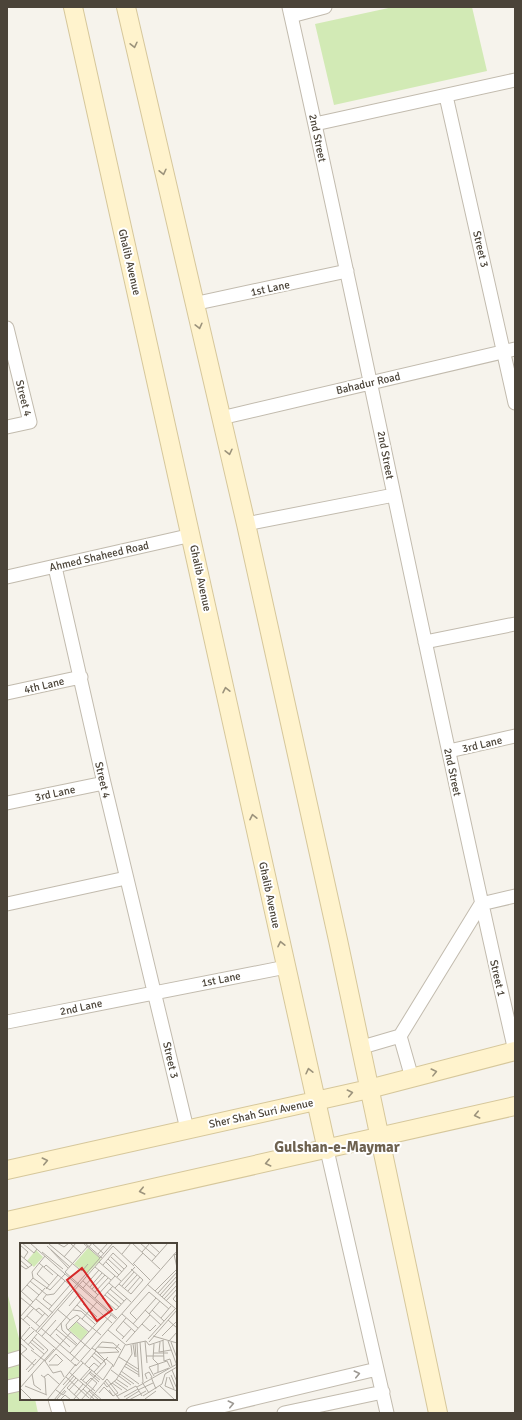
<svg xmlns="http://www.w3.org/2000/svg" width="522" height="1420" font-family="Signika,sans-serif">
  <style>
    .green { fill: #d2eab5 }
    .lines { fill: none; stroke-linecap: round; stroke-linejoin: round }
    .street-casing { stroke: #c2bbae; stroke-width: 15 }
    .secondary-casing { stroke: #d6c79b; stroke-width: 20 }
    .street { stroke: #fff; stroke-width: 13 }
    .secondary { stroke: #fff3cd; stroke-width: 18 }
    .oneway { stroke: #9c937c }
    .oneway2 { stroke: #9c9892 }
    .labels { text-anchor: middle; stroke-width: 4; stroke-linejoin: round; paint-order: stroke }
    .street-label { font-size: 11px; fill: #4b4439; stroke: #fff }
    .district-label { font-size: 15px; font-weight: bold; fill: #6e6250; stroke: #fff }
    .inset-road { fill: none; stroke: #b2ada4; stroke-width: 1 }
    .view { fill: #d62828; fill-opacity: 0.15; stroke: #d62828; stroke-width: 2 }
    .inset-edge { fill: none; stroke: #4b4439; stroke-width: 2 }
  </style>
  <rect width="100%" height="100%" fill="#f6f3ec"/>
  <path class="green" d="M 393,7 L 472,7 L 487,71 L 334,105 L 315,24 Z
    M 7,1292 L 21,1346 L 21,1399 L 35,1399 L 38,1413 L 7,1413 Z"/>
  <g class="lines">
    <g class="street-casing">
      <path id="street" d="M 289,7 C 367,354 435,704 515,1051
        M 291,16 L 325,7
        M 446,96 L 515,403
        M 315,124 L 515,80
        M 193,304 L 347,271
        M 7,328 L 30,422 L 7,427
        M 221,418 L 515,349
        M 246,524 L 394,495
        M 55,567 L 104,783 L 187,1129
        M 7,577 L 192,535
        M 425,642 L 515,624
        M 7,693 L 81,677
        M 449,751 L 515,736
        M 7,803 L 104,783
        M 7,904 L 126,878
        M 481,904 L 515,896
        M 7,1022 L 286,967
        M 400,1036 L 412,1078
        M 359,1048 L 400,1036 L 481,904
        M 327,1150 L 387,1413
        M 7,1361 L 21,1357
        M 7,1387 L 21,1384
        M 55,1399 L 59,1413
        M 193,1413 L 377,1369
        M 284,1413 L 383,1392"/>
    </g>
    <g class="secondary-casing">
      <path id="secondary" d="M 73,7 L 327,1150
        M 126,7 L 246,524 L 338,940 L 438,1413
        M 7,1170 L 369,1089 L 515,1051
        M 7,1221 L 515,1106"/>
    </g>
    <use href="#street" class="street"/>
    <use href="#secondary" class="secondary"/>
  </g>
  <defs><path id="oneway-chevron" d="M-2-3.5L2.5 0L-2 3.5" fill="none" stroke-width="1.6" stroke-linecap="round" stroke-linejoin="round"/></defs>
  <g class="oneway">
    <use href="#oneway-chevron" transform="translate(134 45) rotate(77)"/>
    <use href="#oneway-chevron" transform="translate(163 172) rotate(77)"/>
    <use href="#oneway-chevron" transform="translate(199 326) rotate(76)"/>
    <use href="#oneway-chevron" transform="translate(229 452) rotate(77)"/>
    <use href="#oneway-chevron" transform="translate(226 690) rotate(-102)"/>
    <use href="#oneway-chevron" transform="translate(253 817) rotate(-102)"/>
    <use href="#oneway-chevron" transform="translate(281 944) rotate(-102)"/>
    <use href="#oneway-chevron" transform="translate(309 1071) rotate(-103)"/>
    <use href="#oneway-chevron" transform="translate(434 1072) rotate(-14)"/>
    <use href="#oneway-chevron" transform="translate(350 1093) rotate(-12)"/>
    <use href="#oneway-chevron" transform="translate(477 1115) rotate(167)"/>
    <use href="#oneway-chevron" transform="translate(45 1161) rotate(-13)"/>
    <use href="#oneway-chevron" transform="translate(268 1163) rotate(167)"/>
    <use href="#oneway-chevron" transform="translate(142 1191) rotate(167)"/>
  </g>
  <g class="oneway2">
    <use href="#oneway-chevron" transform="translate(357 1374) rotate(-13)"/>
    <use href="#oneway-chevron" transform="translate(231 1404) rotate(-13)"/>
  </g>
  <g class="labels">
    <g class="street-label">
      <text transform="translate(318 138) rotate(78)" y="4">2nd Street</text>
      <text transform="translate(481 249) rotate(77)" y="4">Street 3</text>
      <text transform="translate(130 262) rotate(77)" y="4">Ghalib Avenue</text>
      <text transform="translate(270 288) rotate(-12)" y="4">1st Lane</text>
      <text transform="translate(368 383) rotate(-13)" y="4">Bahadur Road</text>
      <text transform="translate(24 398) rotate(76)" y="4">Street 4</text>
      <text transform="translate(386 455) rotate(79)" y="4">2nd Street</text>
      <text transform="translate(99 556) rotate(-13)" y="4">Ahmed Shaheed Road</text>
      <text transform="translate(201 578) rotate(78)" y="4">Ghalib Avenue</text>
      <text transform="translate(44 685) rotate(-13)" y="4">4th Lane</text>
      <text transform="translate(482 744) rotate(-13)" y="4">3rd Lane</text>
      <text transform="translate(453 772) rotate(78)" y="4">2nd Street</text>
      <text transform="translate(103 780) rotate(77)" y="4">Street 4</text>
      <text transform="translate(55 793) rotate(-12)" y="4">3rd Lane</text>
      <text transform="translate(270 895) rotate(78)" y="4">Ghalib Avenue</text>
      <text transform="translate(498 978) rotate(77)" y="4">Street 1</text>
      <text transform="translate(221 979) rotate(-11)" y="4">1st Lane</text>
      <text transform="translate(81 1007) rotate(-12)" y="4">2nd Lane</text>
      <text transform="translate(171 1060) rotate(77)" y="4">Street 3</text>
      <text transform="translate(261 1113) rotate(-12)" y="4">Sher Shah Suri Avenue</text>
    </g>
    <g class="district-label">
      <text x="337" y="1152">Gulshan-e-Maymar</text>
    </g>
  </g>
  <g transform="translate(20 1243)">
    <rect width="157" height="157" fill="#f6f3ec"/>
    <path d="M 68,5 L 81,16 L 67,31 L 54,21 ZM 16,7 L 23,14 L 14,24 L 7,18 ZM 56,79 L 68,89 L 61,97 L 49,87 Z" fill="#d2eab5"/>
    <path class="inset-road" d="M 2,0 L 14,10 L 17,6M 10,0 L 96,76M 37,0 L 44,4 L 49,0M 50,0 L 61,10M 63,0 L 80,15M 65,0 L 82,15M 112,0 L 140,26M 120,0 L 136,14M 129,0 L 140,10M 29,1 L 59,26M 0,2 L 8,9 L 4,15M 27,3 L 50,24M 69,4 L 72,0 L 84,11M 31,7 L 48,25M 22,9 L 43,26M 122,9 L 130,0M 78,11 L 88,0M 102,11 L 111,0M 0,12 L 12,22 L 6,26 L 0,22M 157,12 L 154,11 L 157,25M 25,13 L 12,29 L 13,35 L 30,47 L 45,31M 44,14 L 56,0M 91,14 L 104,26M 88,16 L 102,29M 0,17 L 9,25M 132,18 L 148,0M 79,19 L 101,38M 86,19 L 99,32M 19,20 L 33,32M 113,21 L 123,10M 114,21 L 130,37M 83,22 L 93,10 L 107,23 L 97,34M 23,23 L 17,31 L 29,42M 24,24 L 26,22 L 50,42 L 29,66M 75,24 L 91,37M 60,26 L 62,28 L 68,21M 45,29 L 97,75M 45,29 L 68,3M 10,38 L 27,52 L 34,51 L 45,38M 63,38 L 78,52M 89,40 L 111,59M 99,41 L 111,51 L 123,37 L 111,26M 127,41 L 156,66M 7,42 L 19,52M 93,43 L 82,55 L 96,67 L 107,55M 102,43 L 114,29M 70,44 L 82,30M 63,45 L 79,27M 95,45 L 115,24M 105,45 L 117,32M 26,46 L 38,32M 72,46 L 85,32M 90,46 L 104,58M 55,47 L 92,80M 1,48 L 13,59M 108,48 L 120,34M 135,48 L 157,26M 75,49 L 88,35M 87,49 L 101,61M 0,50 L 13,35M 138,50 L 157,29M 27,51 L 23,56 L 32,63M 157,51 L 153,56 L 157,60M 85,52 L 99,64M 140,52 L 157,33M 0,54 L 23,73M 142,54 L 157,37M 75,55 L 95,33M 16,56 L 33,70M 144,56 L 157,42M 146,58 L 157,46M 63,61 L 77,74M 57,62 L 77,79M 49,63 L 59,51M 37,66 L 50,77M 16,67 L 19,65 L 29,74M 53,67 L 61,68 L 75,81M 125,67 L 141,82M 132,67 L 144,78M 102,71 L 118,85M 129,71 L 140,58M 7,73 L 20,84M 0,74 L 25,45M 0,74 L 10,83M 141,75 L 151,63M 62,76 L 77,59M 3,77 L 14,65M 117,77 L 110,70 L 129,49 L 149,66M 148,77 L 157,85M 56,78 L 69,89M 103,78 L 115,89M 16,80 L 25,70M 41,80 L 42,87 L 58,102M 113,81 L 136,55M 122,81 L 130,88 L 136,82M 11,84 L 56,123 L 157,8M 21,85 L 59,118M 36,86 L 57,103M 48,87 L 60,75M 88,87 L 106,102 L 126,98 L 129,102 L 144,97M 16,88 L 93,0M 77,88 L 91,72M 18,89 L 93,3 L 114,23M 36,91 L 50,104M 22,93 L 36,77M 30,93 L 63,55M 133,93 L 157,100M 142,93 L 157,78M 104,94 L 96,87 L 106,75M 1,95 L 14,107M 0,96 L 10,84M 102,96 L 111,86M 128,96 L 155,66M 12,97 L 24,107M 4,98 L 14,88M 125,98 L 127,120M 143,98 L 144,118 L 150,116 L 152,123M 148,98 L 157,123M 149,98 L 157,89M 10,99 L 24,111M 106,99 L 130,72M 120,99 L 123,139M 129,99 L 157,67M 140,99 L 139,109 L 151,107M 151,99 L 157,115M 115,100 L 116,114M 117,100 L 119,134M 1,101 L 7,106 L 1,111M 113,101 L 115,114M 134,101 L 133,116 L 138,121 L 138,129M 8,102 L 17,91M 78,104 L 96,105 L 99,101M 72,105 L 79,110 L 99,109 L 95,105M 70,106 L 47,86 L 46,82 L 50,77 L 57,72 L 81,92M 11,107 L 25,118 L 33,130 L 41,128 L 44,134M 75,107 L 82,99 L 93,100 L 101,107M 0,110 L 14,122M 50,110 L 83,73M 74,110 L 84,118 L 88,114M 133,110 L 148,110M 72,113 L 81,121M 126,113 L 144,113M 99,114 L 118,126M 25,118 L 51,89M 51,118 L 77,88M 61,118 L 83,137 L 93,122 L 86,116M 29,119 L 36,111 L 42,117M 65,121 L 76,108 L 85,117M 106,121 L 118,129M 29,122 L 38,122 L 43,117M 104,123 L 119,132M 93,124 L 105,102M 69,125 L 74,120 L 79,124M 6,127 L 16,116M 91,127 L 111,142M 152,127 L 157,139M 101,128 L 119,141M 8,129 L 28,107 L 14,94M 49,129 L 82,157M 70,129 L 80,137M 69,130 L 79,139M 12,131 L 14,142 L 21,147M 100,131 L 114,141M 134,131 L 149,125M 21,132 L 25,135 L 26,151M 151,132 L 157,146M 134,133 L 129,124 L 147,118 L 150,124M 24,134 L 28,131 L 39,141M 46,134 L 69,155M 131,134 L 136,146M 147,134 L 145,143 L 157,148M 149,134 L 154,146M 56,135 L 47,145 L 60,157M 61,136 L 75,148M 96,136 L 108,144M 127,136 L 125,131 L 129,129 L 132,134M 60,137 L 70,126M 63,137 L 72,127M 85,138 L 100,157M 94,138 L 107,147M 122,139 L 129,150M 66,140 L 71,135 L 77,140 L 71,148M 84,140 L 87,144 L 96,137 L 112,111 L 111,102M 92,140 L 102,147M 43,142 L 63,120M 5,143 L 27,152M 140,143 L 155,157M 117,144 L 157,121M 0,145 L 34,106M 1,146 L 12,157M 63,146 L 75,157M 36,147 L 43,152 L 46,148M 49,147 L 58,137M 118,147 L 133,140M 69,148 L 79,157M 79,150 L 84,144 L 93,153M 54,152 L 63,141M 97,153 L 116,143 L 122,153M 123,153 L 142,141 L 145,131 L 157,124M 104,154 L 118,146M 41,156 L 45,152 L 51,157M 106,156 L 119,148M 125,156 L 136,148M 27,157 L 56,121M 34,157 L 54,133M 36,157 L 45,147M 53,157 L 86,121 L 84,118 L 74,129M 61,157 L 70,147M 69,157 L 87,136 L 98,150 L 93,153 L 89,147M 109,157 L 126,148"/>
    <path class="view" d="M 62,25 L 92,67 L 77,78 L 47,37 Z"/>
    <rect width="157" height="157" class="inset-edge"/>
  </g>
  <rect width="522" height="1420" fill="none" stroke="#4b4439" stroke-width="16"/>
</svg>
